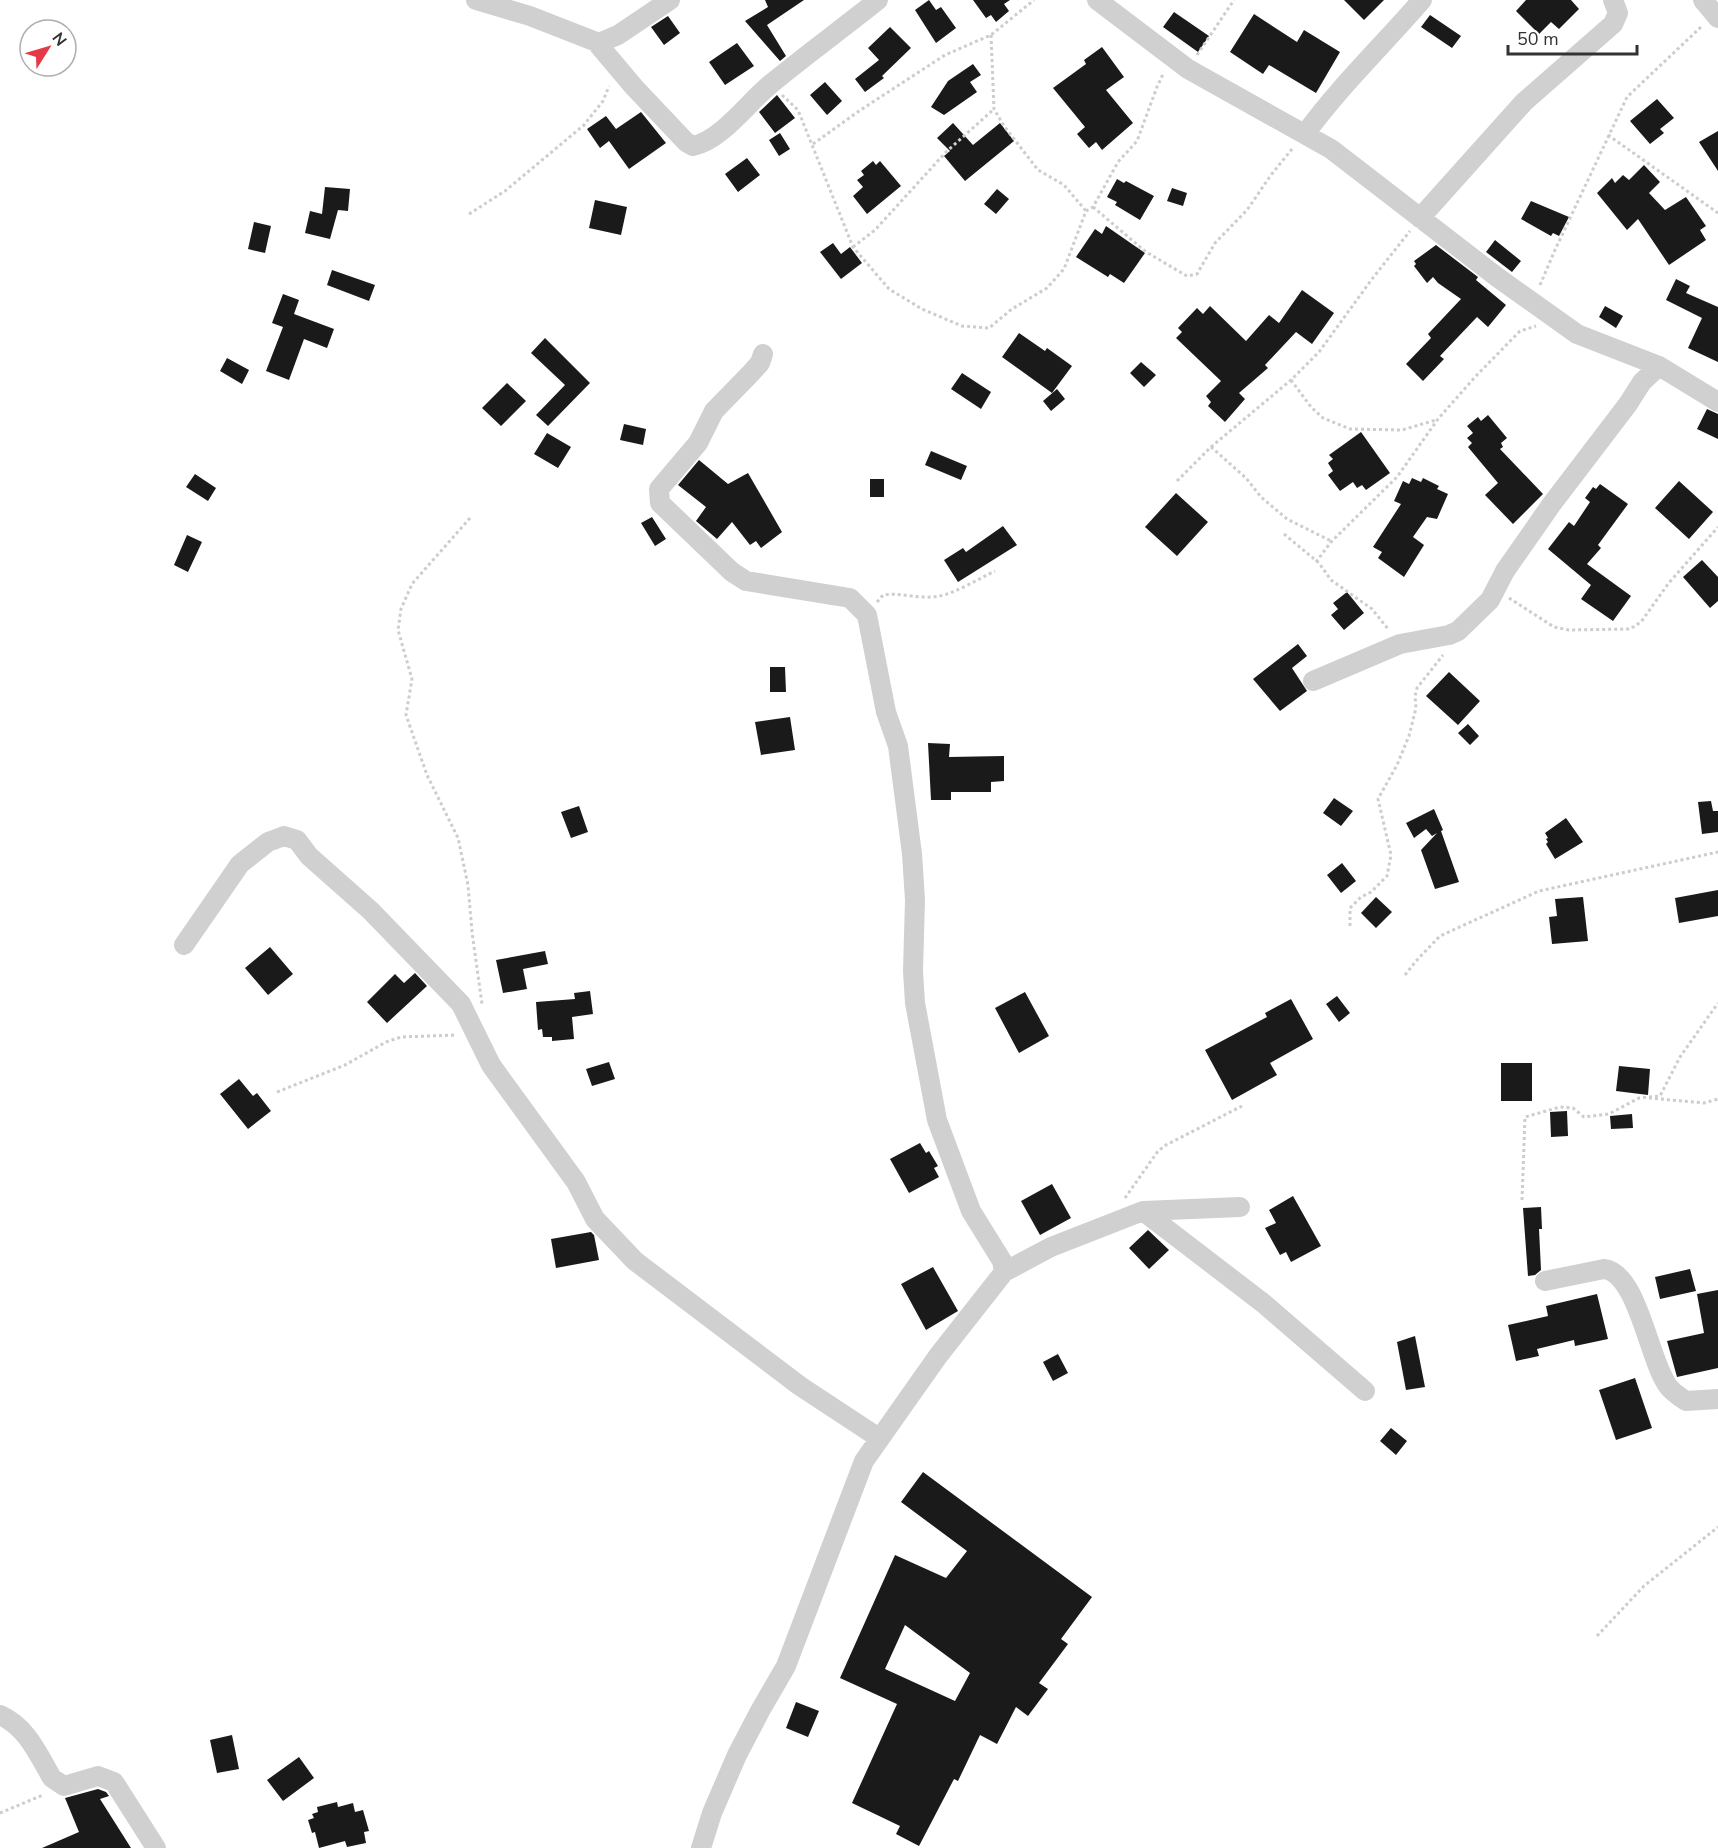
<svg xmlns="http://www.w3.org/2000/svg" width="1718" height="1848" font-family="'Nunito Sans',sans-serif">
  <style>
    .building { fill: #1a1a1a; fill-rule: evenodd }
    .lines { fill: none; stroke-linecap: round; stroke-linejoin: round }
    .path { stroke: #cdcdcd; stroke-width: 3; stroke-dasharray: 3 3; stroke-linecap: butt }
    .minor { stroke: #d0d0d0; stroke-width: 20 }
  </style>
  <rect width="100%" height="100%" fill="#fff"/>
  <path class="building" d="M 765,0 L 804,0 L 767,25 L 786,56 L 780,61 L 745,21 L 768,7 Z
    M 929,0 L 936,10 L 941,7 L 956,28 L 936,43 L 915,10 Z
    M 973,0 L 1010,0 L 1004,4 L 1009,11 L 996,22 L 991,15 L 986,18 Z
    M 1344,0 L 1384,0 L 1364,20 Z
    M 1526,0 L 1571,0 L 1579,9 L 1559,29 L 1551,22 L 1539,34 L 1516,11 Z
    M 1174,12 L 1209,36 L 1198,52 L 1163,27 Z
    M 1254,14 L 1297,42 L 1304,30 L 1340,52 L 1316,93 L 1269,65 L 1263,74 L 1230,52 Z
    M 1430,15 L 1461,36 L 1452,48 L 1421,27 Z
    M 668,16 L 680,33 L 664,45 L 651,27 Z
    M 890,27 L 911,48 L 882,76 L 884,78 L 865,92 L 855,79 L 879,60 L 868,48 Z
    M 737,43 L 754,66 L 725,85 L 709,62 Z
    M 1102,47 L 1124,77 L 1106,90 L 1133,123 L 1102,150 L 1096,142 L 1089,148 L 1077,134 L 1085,127 L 1053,88 L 1086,64 L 1084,60 Z
    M 973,64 L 981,75 L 970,82 L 977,92 L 944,115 L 931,107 L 948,81 Z
    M 825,82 L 842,101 L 827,115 L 810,95 Z
    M 777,95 L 795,118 L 775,133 L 759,112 Z
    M 1657,99 L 1674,118 L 1660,129 L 1664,133 L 1650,144 L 1630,121 Z
    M 641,112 L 666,143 L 629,169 L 609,141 L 600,148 L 587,129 L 606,116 L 616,129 Z
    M 953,123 L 973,145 L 1000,123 L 1014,141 L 965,181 L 944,156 L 950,151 L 937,138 Z
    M 1718,131 L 1718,171 L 1699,142 Z
    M 780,133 L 790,149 L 779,156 L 769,140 Z
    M 747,158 L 760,175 L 738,192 L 725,174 Z
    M 873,161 L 876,165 L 880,161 L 901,186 L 867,214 L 853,196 L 863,187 L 857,180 L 864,175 L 861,171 Z
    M 1644,165 L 1660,182 L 1649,193 L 1665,210 L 1686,197 L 1706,226 L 1700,230 L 1706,240 L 1669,265 L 1638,219 L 1627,230 L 1597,193 L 1612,178 L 1615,183 L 1623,175 L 1629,180 Z
    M 1117,179 L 1124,183 L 1126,181 L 1154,196 L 1140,220 L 1115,205 L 1117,202 L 1107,197 Z
    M 325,187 L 350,189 L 348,211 L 338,210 L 330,239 L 305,233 L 310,211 L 322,214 Z
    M 1172,188 L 1187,193 L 1183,206 L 1167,201 Z
    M 997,189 L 1009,199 L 996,214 L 984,204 Z
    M 595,200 L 627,207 L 621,235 L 589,228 Z
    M 1531,201 L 1569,217 L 1559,236 L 1553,233 L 1551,236 L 1521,219 Z
    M 254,222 L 271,226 L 265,253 L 248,249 Z
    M 1106,226 L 1145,253 L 1124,283 L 1110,274 L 1108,277 L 1076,257 L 1095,229 L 1102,234 Z
    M 1495,240 L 1521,261 L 1512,272 L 1486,252 Z
    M 833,243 L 841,254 L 850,247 L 862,263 L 841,279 L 820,252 Z
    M 1436,245 L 1478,277 L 1476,280 L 1506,305 L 1488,327 L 1477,317 L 1440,356 L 1444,359 L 1423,381 L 1406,364 L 1431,338 L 1428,334 L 1461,299 L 1438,283 L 1433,277 L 1427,283 L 1414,266 L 1416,264 L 1414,261 Z
    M 332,270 L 375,285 L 369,301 L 327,285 Z
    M 1676,279 L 1690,286 L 1686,293 L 1718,307 L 1718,362 L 1688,348 L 1702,318 L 1666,300 Z
    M 1302,290 L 1334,313 L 1312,344 L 1296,332 L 1265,365 L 1268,368 L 1239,393 L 1245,399 L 1225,422 L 1208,406 L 1211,402 L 1206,396 L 1221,381 L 1176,338 L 1182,332 L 1178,328 L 1197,308 L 1203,314 L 1210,306 L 1246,341 L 1269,315 L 1279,323 Z
    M 283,294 L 299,300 L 294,314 L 334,329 L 327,348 L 304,339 L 289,380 L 266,371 L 283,327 L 272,323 Z
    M 1605,306 L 1623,316 L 1616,328 L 1599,317 Z
    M 1019,333 L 1045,351 L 1047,348 L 1072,366 L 1052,393 L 1002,357 Z
    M 545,338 L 590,383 L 548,426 L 536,415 L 565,385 L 531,353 Z
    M 227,358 L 249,370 L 242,384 L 220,371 Z
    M 1141,362 L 1156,375 L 1144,387 L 1130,373 Z
    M 962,373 L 991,392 L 981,409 L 951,389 Z
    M 507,383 L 526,401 L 501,426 L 482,408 Z
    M 1057,389 L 1065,399 L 1051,411 L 1043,401 Z
    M 1707,409 L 1718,414 L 1718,439 L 1697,429 Z
    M 1488,415 L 1507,438 L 1501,443 L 1503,447 L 1500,449 L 1543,494 L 1513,524 L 1485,495 L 1498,483 L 1468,447 L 1472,443 L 1467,438 L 1473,433 L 1467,426 L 1478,417 L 1481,421 Z
    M 624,424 L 646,429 L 643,445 L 620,440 Z
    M 1361,432 L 1390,473 L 1366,490 L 1362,485 L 1357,488 L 1353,482 L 1340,491 L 1328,475 L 1333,471 L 1328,463 L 1333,459 L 1329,455 Z
    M 547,433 L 571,447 L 558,468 L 534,454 Z
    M 931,451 L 967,466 L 961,480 L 925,465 Z
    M 699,460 L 728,484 L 748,473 L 782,532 L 761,548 L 756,541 L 750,545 L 732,522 L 717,539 L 696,521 L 706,507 L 678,485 Z
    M 195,474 L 216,488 L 208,501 L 186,487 Z
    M 1412,478 L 1421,482 L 1423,478 L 1439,486 L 1437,489 L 1448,494 L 1437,519 L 1427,517 L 1413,537 L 1424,545 L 1404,577 L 1378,558 L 1382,552 L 1373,547 L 1401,504 L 1394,501 L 1403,481 L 1409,484 Z
    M 870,479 L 884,479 L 884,497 L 870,497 Z
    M 1679,481 L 1713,512 L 1689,539 L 1655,508 Z
    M 1600,484 L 1628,504 L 1598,545 L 1601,548 L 1587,564 L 1631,596 L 1613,621 L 1581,599 L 1591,585 L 1548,549 L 1569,522 L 1574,526 L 1590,502 L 1585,498 L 1593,487 L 1596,489 Z
    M 1176,493 L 1208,522 L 1177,556 L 1145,527 Z
    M 652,517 L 666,539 L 655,546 L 641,523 Z
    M 1003,526 L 1017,545 L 958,582 L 944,560 L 963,548 L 966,552 Z
    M 187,535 L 202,542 L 188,572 L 174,565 Z
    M 1702,560 L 1718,577 L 1718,601 L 1710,608 L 1683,577 Z
    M 1347,592 L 1364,613 L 1344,630 L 1331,615 L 1338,609 L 1333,603 Z
    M 1298,644 L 1307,656 L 1292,668 L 1307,691 L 1280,711 L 1253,679 Z
    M 770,667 L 785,667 L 786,692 L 770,692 Z
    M 1449,672 L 1480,701 L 1458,725 L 1426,696 Z
    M 790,717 L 795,750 L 761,755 L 755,722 Z
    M 1468,724 L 1479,736 L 1470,745 L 1458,733 Z
    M 928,743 L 950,744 L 949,757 L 1004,756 L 1004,781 L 991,782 L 991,792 L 951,792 L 951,800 L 931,800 Z
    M 1334,798 L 1353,811 L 1341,826 L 1323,813 Z
    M 1711,801 L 1713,811 L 1718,811 L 1718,832 L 1702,834 L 1698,802 Z
    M 579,806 L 588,832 L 571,838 L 561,812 Z
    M 1434,809 L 1443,830 L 1441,831 L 1459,882 L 1435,889 L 1421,850 L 1437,833 L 1432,836 L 1426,829 L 1414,838 L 1406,823 Z
    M 1566,818 L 1583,842 L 1555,859 L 1546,844 L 1548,842 L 1546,839 L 1548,838 L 1545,833 Z
    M 1342,863 L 1356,881 L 1341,893 L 1327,875 Z
    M 1718,890 L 1718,916 L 1679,923 L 1675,898 Z
    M 1376,897 L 1392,912 L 1376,928 L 1361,913 Z
    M 1583,897 L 1588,941 L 1552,944 L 1549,917 L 1557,916 L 1555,899 Z
    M 270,947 L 293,974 L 268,995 L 245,968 Z
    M 545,951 L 548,964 L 523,969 L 527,989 L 503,993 L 496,960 Z
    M 415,973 L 427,986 L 387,1023 L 367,1002 L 395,974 L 404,983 Z
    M 590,991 L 593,1014 L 572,1017 L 574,1039 L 552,1041 L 552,1037 L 543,1037 L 542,1029 L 538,1030 L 536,1002 L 575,999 L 574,993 Z
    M 1025,992 L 1049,1036 L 1019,1053 L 995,1008 Z
    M 1337,996 L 1350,1013 L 1339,1022 L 1326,1004 Z
    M 1291,999 L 1313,1039 L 1270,1063 L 1277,1075 L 1232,1100 L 1205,1050 L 1267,1017 L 1265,1013 Z
    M 609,1062 L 615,1079 L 592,1086 L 586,1069 Z
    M 1501,1063 L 1532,1063 L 1532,1101 L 1501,1101 Z
    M 1619,1066 L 1650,1069 L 1648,1095 L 1616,1091 Z
    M 239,1079 L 253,1096 L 257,1093 L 271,1111 L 248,1129 L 220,1094 Z
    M 1567,1111 L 1568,1136 L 1551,1137 L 1550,1112 Z
    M 1632,1114 L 1633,1128 L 1611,1129 L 1610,1116 Z
    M 920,1143 L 926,1153 L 929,1151 L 938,1166 L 934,1168 L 939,1177 L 909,1193 L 890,1159 Z
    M 1052,1184 L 1071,1218 L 1040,1235 L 1021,1201 Z
    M 1293,1196 L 1321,1246 L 1291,1262 L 1286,1252 L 1280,1255 L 1265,1228 L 1276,1223 L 1269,1210 Z
    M 1541,1207 L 1542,1229 L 1539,1229 L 1541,1270 L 1535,1275 L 1528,1276 L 1523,1208 Z
    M 1148,1230 L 1169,1250 L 1149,1269 L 1129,1248 Z
    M 591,1232 L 594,1235 L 599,1260 L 556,1268 L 551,1239 Z
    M 933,1267 L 958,1311 L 926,1330 L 901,1284 Z
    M 1690,1269 L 1696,1291 L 1660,1299 L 1655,1277 Z
    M 1718,1290 L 1718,1368 L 1677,1377 L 1667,1341 L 1704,1333 L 1697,1294 Z
    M 1597,1294 L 1608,1339 L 1575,1346 L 1574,1340 L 1537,1349 L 1539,1356 L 1516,1361 L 1508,1325 L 1548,1316 L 1546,1306 Z
    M 1415,1336 L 1425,1387 L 1406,1390 L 1397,1342 Z
    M 1058,1354 L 1068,1373 L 1053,1381 L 1043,1362 Z
    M 1635,1378 L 1652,1428 L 1616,1440 L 1599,1390 Z
    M 1391,1428 L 1407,1441 L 1396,1455 L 1380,1441 Z
    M 923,1472 L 1092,1597 L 1061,1639 L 1068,1644 L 1039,1683 L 1048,1689 L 1028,1716 L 1016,1707 L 997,1744 L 980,1735 L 958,1781 L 954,1779 L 919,1846 L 896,1834 L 900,1826 L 852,1803 L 897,1704 L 840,1678 L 895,1555 L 946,1578 L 967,1551 L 901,1502 ZM 905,1625 L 970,1673 L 955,1701 L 885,1669 Z
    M 796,1702 L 819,1711 L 808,1737 L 786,1728 Z
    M 232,1735 L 239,1769 L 217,1773 L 210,1740 Z
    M 299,1757 L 314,1778 L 283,1801 L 267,1780 Z
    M 98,1789 L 106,1792 L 109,1796 L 100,1799 L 131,1848 L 42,1848 L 79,1832 L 65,1798 Z
    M 337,1802 L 338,1807 L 353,1803 L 355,1812 L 363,1810 L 369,1831 L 364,1832 L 366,1843 L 347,1847 L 345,1841 L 319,1848 L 315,1832 L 312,1833 L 308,1820 L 314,1818 L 312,1814 L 318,1812 L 317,1807 Z"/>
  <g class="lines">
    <path class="path" d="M 991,35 L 994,109 L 1004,126 L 1038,170 L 1064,185 L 1086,211
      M 1197,55 L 1234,0
      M 782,95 L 798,110 L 853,247 L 889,289 L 922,309 L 962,326 L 989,328 L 1012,309 L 1047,288 L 1064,269 L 1086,211 L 1093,207 L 1118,162 L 1137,141 L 1157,87 L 1164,72
      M 1608,135 L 1718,213
      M 813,144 L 859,111 L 945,55 L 991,35 L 1034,0
      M 1093,207 L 1146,252 L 1187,276 L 1197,274 L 1215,243 L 1247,210 L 1271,175 L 1292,149
      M 469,214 L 505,191 L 584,125 L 603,101 L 609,86
      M 853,247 L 875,230 L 946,152 L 994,109
      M 1540,285 L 1555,250 L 1627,97 L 1702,26
      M 1291,380 L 1311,407 L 1323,418 L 1350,429 L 1402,430 L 1436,420
      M 1211,447 L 1246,478 L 1261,497 L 1287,519 L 1331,541
      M 1177,481 L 1211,447 L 1291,380 L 1319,352 L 1372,279 L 1410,231
      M 470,518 L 412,584 L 401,609 L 398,630 L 412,679 L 406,715 L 427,775 L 458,838 L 468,885 L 472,932 L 482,1004
      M 1284,534 L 1319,563 L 1331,580 L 1372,609 L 1388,629
      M 1316,562 L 1331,542 L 1397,477 L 1438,419 L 1475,377 L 1520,331 L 1536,326
      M 1509,598 L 1554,627 L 1569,630 L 1630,629 L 1641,622 L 1668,584 L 1718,527
      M 877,602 L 883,595 C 901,592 920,600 939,596 C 954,594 980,578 995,571
      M 1350,926 L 1350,908 L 1361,897 L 1371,892 L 1387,876 L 1391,855 L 1378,799 L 1397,765 L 1409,736 L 1416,708 L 1415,696 L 1417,688 L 1443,655
      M 1405,975 L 1416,961 L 1440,936 L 1539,891 L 1718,852
      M 277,1092 L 345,1065 L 386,1042 L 401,1037 L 457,1035
      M 1649,1098 L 1704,1103 L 1718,1099
      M 1125,1198 L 1158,1151 L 1166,1145 L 1242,1106
      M 1522,1200 L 1525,1117 L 1560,1107 L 1573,1108 L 1584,1117 L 1609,1114 L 1639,1098 L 1660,1096 L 1680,1057 L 1718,1003
      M 1597,1636 L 1644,1586 L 1718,1527
      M 0,1813 L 43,1795"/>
    <path class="minor" d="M 476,0 L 530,16 L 599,43 L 618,35 L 670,0
      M 1097,0 L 1188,69 L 1331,149 L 1497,277 L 1577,334 L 1659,366 L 1718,402
      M 1703,0 L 1718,18
      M 596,42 L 634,87 L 686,142 L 693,146 C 722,140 749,101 772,83 C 806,55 843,28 878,0
      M 1305,134 C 1340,86 1383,45 1422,0
      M 1420,218 L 1524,102 L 1613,24 L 1618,13 L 1613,0
      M 1313,681 L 1400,644 L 1449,635 L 1458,631 L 1490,600 L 1505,571 L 1551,505 L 1628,404 L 1642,382 L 1659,366
      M 184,945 L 240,864 L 268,842 L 284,836 L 297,840 L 309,856 L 371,911 L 461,1004 L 491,1065 L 576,1182 L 595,1219 L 635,1261 L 800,1386 L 879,1438
      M 1143,1211 L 1263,1303 L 1365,1391
      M 1004,1272 L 1051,1247 L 1143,1211 L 1240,1207
      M 1545,1281 L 1604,1269 C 1638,1273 1649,1361 1668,1386 C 1672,1392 1680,1397 1686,1401 L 1718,1399
      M 0,1715 C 27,1727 38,1754 52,1778 L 64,1786 L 98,1776 L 114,1782 L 156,1848
      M 701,1848 L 712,1813 L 737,1755 L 760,1711 L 786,1666 L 864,1461 L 938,1356 L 1004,1272 L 1002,1261 L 971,1211 L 937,1120 L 915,1003 L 913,971 L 915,900 L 912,854 L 898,746 L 886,712 L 867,615 L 850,598 L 746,581 L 732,572 L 660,503 L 659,489 L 698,443 L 714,411 L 751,373 L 760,363 L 763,354"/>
  </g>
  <g transform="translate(48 48) rotate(53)"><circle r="28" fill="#ffffff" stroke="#adadad" stroke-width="1.5"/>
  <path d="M0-4.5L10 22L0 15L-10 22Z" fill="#e63946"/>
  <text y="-9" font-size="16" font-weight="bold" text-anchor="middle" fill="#333333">N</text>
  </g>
  <path d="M1508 45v9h129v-9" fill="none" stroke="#333333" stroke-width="3"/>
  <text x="1517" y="45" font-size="18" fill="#333333" stroke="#ffffff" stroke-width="4.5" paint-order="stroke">50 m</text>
</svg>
